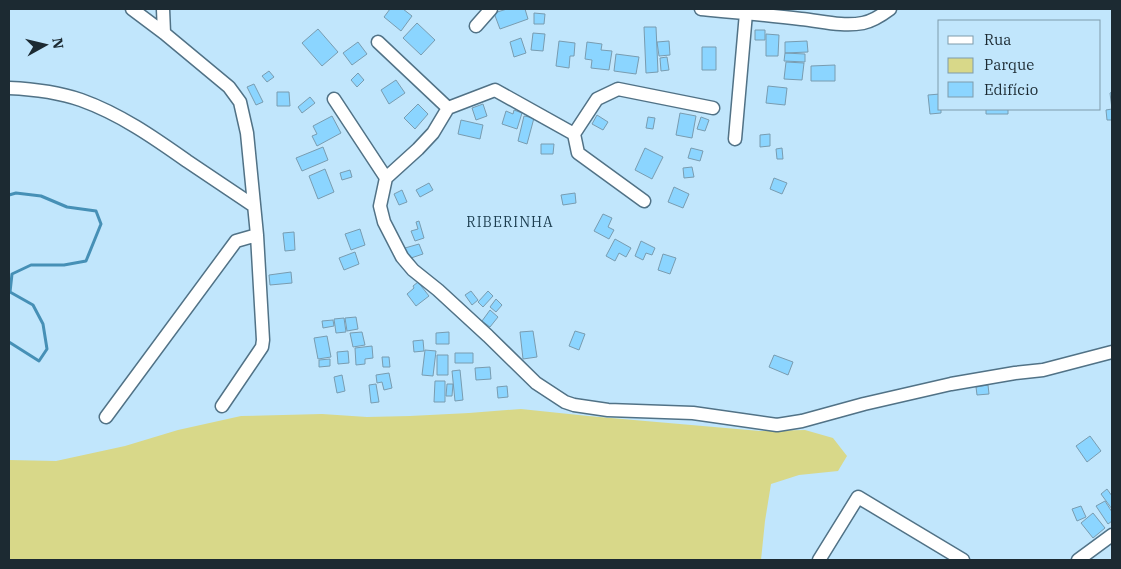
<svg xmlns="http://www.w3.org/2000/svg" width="1121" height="569" font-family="'IBM Plex Serif',serif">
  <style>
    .green { fill: #d8d889 }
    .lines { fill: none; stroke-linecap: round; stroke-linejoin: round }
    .stream { stroke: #4690b6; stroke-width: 3 }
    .building { fill: #8bd5ff; stroke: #799cb0 }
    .minor-casing { stroke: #517286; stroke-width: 15 }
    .minor { stroke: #fff; stroke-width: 12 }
    .labels { text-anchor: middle; stroke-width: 4; stroke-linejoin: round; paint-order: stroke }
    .neighbourhood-label { font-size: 14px; letter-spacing: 1px; fill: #1d3e50; stroke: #c1e6fc }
  </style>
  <rect width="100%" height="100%" fill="#c1e6fc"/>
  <path class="green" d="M 521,409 L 588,416 L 760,431 L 805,430 L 833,438 L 847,456 L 838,471 L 799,475 L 771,484 L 765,521 L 761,560 L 9,560 L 9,460 L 56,461 L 125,446 L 178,430 L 241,416 L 322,414 L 367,417 L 410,416 L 469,413 Z"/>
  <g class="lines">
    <path class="stream" d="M 9,195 L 16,193 L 41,196 L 67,207 L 96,211 L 101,224 L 86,261 L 64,265 L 31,265 L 12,274 L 10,292 L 33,305 L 43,324 L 47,349 L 39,361 L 9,342"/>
  </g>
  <path class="building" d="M 390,9 L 403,9 L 412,16 L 401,31 L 384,17 Z
    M 507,9 L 525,9 L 528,19 L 500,29 L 494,13 Z
    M 534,13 L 545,14 L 544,24 L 534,24 Z
    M 417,23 L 435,40 L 421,55 L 403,38 Z
    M 644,27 L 656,27 L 658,72 L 646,73 Z
    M 318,29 L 338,52 L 322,66 L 302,43 Z
    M 755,30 L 765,30 L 765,40 L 755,40 Z
    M 533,33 L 545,34 L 543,51 L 531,50 Z
    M 766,34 L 779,35 L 778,56 L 766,56 Z
    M 521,38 L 526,53 L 514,57 L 510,42 Z
    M 559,41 L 575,43 L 574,56 L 570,56 L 569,68 L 556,66 Z
    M 669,41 L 670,55 L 659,56 L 657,42 Z
    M 807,41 L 808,52 L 785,53 L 785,42 Z
    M 358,42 L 367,54 L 352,65 L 343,53 Z
    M 587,42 L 602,44 L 601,50 L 612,51 L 609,70 L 591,68 L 592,60 L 585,59 Z
    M 702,47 L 716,47 L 716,70 L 702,70 Z
    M 785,53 L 805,54 L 805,62 L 784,61 Z
    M 616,54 L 639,57 L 636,74 L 614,71 Z
    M 667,57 L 669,70 L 661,71 L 660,58 Z
    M 786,62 L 804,63 L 802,80 L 784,79 Z
    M 835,65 L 835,81 L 811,81 L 811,66 Z
    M 269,71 L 274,77 L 267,82 L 262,76 Z
    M 358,73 L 364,80 L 357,87 L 351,80 Z
    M 396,80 L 405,93 L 389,104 L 381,90 Z
    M 254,84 L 263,102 L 256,105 L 247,87 Z
    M 768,86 L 787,88 L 785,105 L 766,103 Z
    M 277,92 L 289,92 L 290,106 L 277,106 Z
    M 1112,92 L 1112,120 L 1107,120 L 1106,110 L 1112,109 L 1110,93 Z
    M 940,94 L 940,109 L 941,109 L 941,113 L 930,114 L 928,95 Z
    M 310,97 L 315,103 L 302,113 L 298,107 Z
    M 418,104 L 428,114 L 415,129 L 404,118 Z
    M 483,104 L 487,116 L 476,120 L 472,108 Z
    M 986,109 L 1008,109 L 1008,114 L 986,114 Z
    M 514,110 L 522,113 L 517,129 L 502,124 L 506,111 L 513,114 Z
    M 680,113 L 696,116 L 692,138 L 676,135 Z
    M 597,115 L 608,122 L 603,130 L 592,124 Z
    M 332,116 L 341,133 L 317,146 L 312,136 L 317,134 L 313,126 Z
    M 524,116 L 534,118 L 527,144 L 518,141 Z
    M 648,117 L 655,118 L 653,129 L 646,128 Z
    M 701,117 L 709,120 L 705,131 L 697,129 Z
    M 461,120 L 483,125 L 480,139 L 458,134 Z
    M 770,134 L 770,146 L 760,147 L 760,135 Z
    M 541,144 L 554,144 L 553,154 L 541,154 Z
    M 323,147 L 328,160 L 302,171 L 296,158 Z
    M 645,148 L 663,157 L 652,179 L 635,170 Z
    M 691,148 L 703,151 L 700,161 L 688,158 Z
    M 782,148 L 783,159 L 777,159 L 776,149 Z
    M 692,167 L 694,177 L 684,178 L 683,168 Z
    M 325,169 L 334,192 L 318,199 L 309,176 Z
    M 350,170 L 352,177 L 342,180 L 340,173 Z
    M 774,178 L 787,183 L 782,194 L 770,189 Z
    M 429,183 L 433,190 L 420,197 L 416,190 Z
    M 674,187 L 689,194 L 683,208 L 668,202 Z
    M 402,190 L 407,202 L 399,205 L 394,194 Z
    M 575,193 L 576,203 L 563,205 L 561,195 Z
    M 603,214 L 612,218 L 608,227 L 614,230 L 609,239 L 594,231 Z
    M 419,221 L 424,238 L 415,241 L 411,231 L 418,229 L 416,222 Z
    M 360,229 L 365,245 L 351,250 L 345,234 Z
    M 294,232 L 295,250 L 285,251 L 283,233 Z
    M 615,239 L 631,248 L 626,257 L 619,253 L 615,261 L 606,256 Z
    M 641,241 L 655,248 L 652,255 L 646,253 L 643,260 L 635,256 Z
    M 419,244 L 423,254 L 408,259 L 405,248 Z
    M 355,252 L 359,264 L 344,270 L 339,258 Z
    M 663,254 L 676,258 L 670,274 L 658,270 Z
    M 291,272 L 292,283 L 270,285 L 269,275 Z
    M 418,282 L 429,296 L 416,306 L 407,294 L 414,288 L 413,286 Z
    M 471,291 L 478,300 L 472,305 L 465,295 Z
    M 488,291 L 493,296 L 483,307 L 478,302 Z
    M 496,299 L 502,305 L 496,312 L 490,307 Z
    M 490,310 L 498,317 L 490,327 L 482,321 Z
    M 356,317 L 358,329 L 347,331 L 345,318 Z
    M 344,318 L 346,332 L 336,333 L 334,319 Z
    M 333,320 L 334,326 L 323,328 L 322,321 Z
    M 533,331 L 537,357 L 523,359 L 520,332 Z
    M 575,331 L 585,334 L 579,350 L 569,346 Z
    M 362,332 L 365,345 L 353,347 L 350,333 Z
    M 449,332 L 449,344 L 436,344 L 436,333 Z
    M 327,336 L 331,357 L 318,359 L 314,338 Z
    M 423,340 L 424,351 L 414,352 L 413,341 Z
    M 372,346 L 373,358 L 365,359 L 365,364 L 356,365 L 355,348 Z
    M 425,350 L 436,351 L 433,376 L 422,375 Z
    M 348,351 L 349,363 L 338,364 L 337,352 Z
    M 455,353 L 473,353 L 473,363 L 455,363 Z
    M 437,355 L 448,355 L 448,375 L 437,375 Z
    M 774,355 L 793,362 L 788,375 L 769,367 Z
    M 382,357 L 389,357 L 390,367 L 383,367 Z
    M 330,359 L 330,366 L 319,367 L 319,360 Z
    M 490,367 L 491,379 L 476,380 L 475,368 Z
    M 460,370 L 463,400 L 455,401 L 452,371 Z
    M 389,373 L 392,388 L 384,390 L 382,382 L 377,383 L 376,375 Z
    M 342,375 L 345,391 L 337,393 L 334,377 Z
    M 435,381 L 445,381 L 445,402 L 434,402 Z
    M 376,384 L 379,402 L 371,403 L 369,385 Z
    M 447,384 L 453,384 L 452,396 L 446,396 Z
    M 988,385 L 989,394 L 977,395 L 976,387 Z
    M 507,386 L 508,397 L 498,398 L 497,387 Z
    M 1090,436 L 1101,451 L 1087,462 L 1076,446 Z
    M 1107,489 L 1112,496 L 1112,509 L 1101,494 Z
    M 1105,501 L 1112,512 L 1112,521 L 1108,524 L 1096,506 Z
    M 1081,506 L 1086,517 L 1077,521 L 1072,509 Z
    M 1093,513 L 1105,528 L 1093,538 L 1081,523 Z"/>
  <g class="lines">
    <g class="minor-casing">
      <path id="minor" d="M 132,9 L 164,33 L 229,87 L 240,102 L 247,133 L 257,235 L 263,340 L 262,347 L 222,406
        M 163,9 L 164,33
        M 701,9 C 734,12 768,15 801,19 C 821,21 843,27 863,23 C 873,21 882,15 890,9
        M 476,26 L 491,9
        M 378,42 L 448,108
        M 9,88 C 32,89 58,92 81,100 C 120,114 153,137 187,161 C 209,176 232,191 254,206
        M 334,99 L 386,178
        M 713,108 L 618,89 L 597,99 L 574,134 L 495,90 L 448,108 L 433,133 L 418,149 L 386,178 L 380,206 L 384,222 L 402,257 L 413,270 L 438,290 L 488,336 L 536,383 L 565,402 L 574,405 L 608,410 L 693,413 L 777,425 L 802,421 L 864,404 L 951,384 L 1015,373 L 1043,370 L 1112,352
        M 574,134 L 578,153 L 644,201
        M 735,139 L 746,13
        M 106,417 L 236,241 L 257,235
        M 819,560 L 858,497 L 963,560
        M 1078,560 L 1112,535"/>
    </g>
    <use href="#minor" class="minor"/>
  </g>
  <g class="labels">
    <g class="neighbourhood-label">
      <text x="510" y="227">RIBERINHA</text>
    </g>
  </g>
  <rect width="1121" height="569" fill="none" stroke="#1c2a32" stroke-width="20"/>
  <rect x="938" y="20" width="162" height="90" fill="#c1e6fc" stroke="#7f9bab"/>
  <rect x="948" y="36" width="25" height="8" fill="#ffffff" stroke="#7f9bab"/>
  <text x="984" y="45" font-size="15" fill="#1c2a32">Rua</text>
  <rect x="948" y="58" width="25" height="15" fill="#d8d889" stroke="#7f9bab"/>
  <text x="984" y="70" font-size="15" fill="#1c2a32">Parque</text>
  <rect x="948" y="82" width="25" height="15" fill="#8bd5ff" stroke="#7f9bab"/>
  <text x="984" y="95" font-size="15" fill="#1c2a32">Edifício</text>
  <g transform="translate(45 45) rotate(82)" stroke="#c1e6fc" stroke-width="4" paint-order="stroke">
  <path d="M0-4L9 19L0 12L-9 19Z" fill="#1c2a32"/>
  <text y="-8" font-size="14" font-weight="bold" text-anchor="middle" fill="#1c2a32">N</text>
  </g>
</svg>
